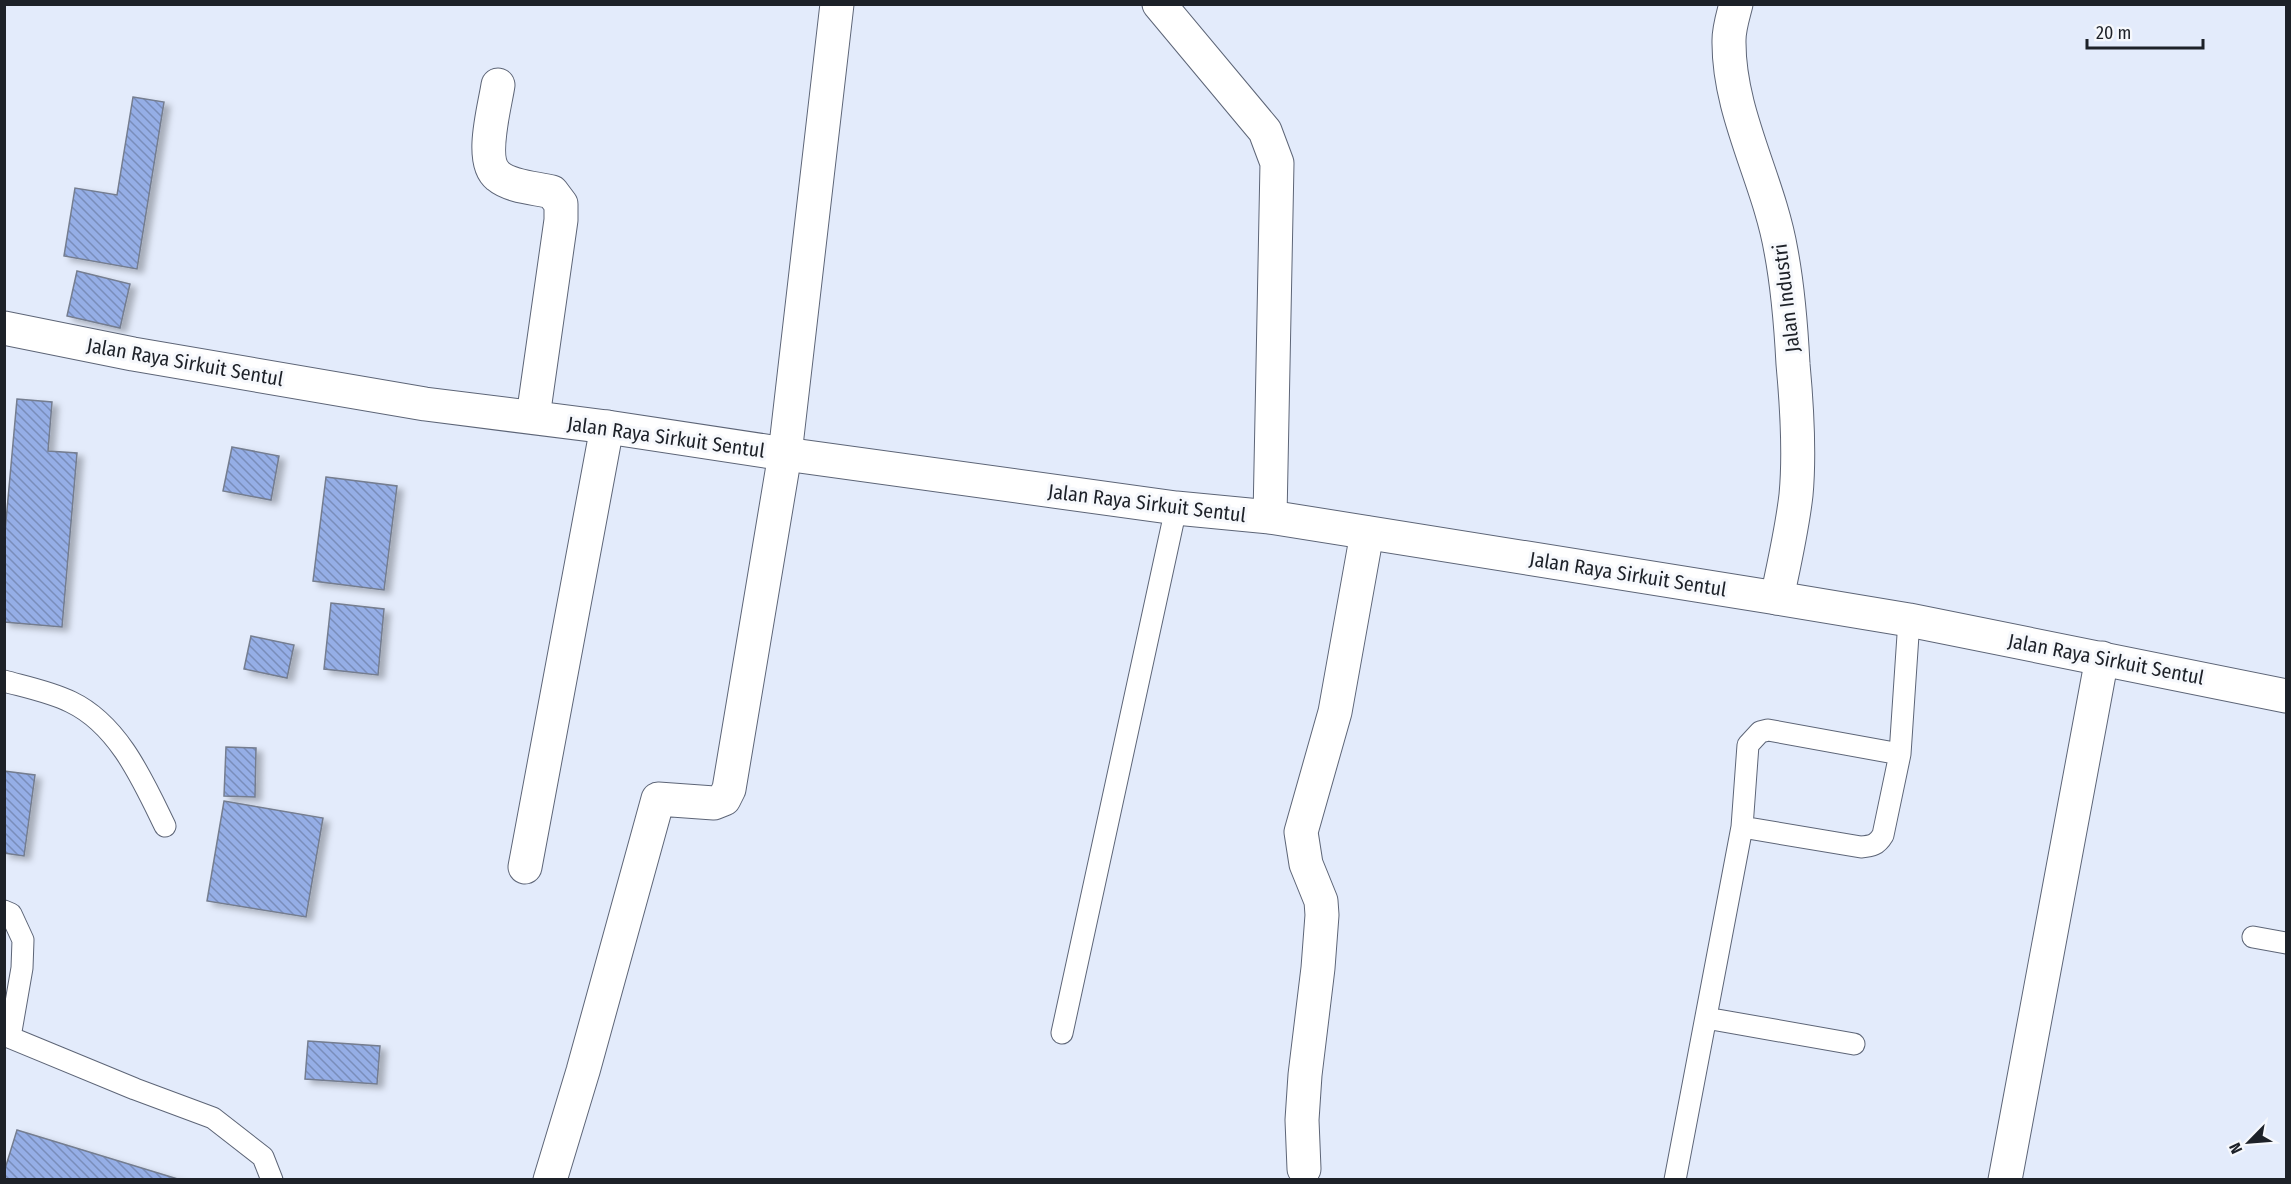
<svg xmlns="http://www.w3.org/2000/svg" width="2291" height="1184" font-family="'Fira Sans Condensed',sans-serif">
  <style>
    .building { fill: url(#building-back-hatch); stroke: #747d8f; stroke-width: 1.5; filter: url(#shadow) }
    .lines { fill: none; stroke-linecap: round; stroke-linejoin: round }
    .service-casing { stroke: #5d6577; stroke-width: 23 }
    .minor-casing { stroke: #5d6577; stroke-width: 35 }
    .primary-casing { stroke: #5d6577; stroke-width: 35 }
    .service { stroke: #fff; stroke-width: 21 }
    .minor { stroke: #fff; stroke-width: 33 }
    .primary { stroke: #fff; stroke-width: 33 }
    .labels { text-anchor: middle; stroke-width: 6; stroke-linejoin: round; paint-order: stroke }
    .street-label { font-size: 20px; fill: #1d2128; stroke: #f6f8fc }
  </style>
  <defs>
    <pattern id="building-back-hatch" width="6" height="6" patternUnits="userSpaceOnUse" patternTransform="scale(1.5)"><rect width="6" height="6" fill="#95aee6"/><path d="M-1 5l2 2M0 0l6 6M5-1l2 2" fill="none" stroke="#798dba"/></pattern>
    <filter id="shadow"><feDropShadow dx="6" dy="4" stdDeviation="3" flood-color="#0004"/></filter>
  </defs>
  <rect width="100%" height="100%" fill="#e3ebfb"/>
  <path class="building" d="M 133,97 L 164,102 L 137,269 L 64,256 L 75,188 L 117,195 Z
    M 77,271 L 130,284 L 120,328 L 67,316 Z
    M 17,399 L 52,402 L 48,451 L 77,453 L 62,627 L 4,622 L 4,543 Z
    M 232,447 L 279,456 L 271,500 L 223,491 Z
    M 326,477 L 397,486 L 384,590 L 313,581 Z
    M 331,603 L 384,609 L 378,675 L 324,669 Z
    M 251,636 L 294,645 L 287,678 L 244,669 Z
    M 226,747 L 256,748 L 255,797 L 224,796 Z
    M 4,771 L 35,775 L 24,856 L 4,853 Z
    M 224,801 L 323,818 L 306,917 L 207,901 Z
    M 308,1041 L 380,1046 L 377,1084 L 305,1079 Z
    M 17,1130 L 181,1180 L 4,1180 L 4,1172 Z"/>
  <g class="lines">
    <g class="service-casing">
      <path id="service" d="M 4,681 C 26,687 51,692 71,702 C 119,725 143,781 165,826
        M 1742,827 L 1861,847 C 1872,846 1877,845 1883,835 L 1900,754 L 1909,620
        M 4,911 L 11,914 L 23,940 L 22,968 L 10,1037
        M 2253,937 L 2286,943
        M 1706,1018 L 1854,1044
        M 1062,1033 L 1176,508
        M 4,1035 L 135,1089 L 213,1118 L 263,1157 L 272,1180
        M 1675,1180 L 1742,827 L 1748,745 L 1760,732 L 1768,730 L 1900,754"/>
    </g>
    <g class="minor-casing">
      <path id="minor" d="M 1159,4 L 1265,131 L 1277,163 L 1270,517
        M 1736,4 C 1733,16 1729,28 1729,40 C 1728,113 1769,180 1781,251 C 1788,288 1791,326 1793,364 C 1797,407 1800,452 1796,495 C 1792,530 1784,564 1777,598
        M 498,85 C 495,106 479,161 498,176 C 511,187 536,188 552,192 L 561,204 L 561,220 L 533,417
        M 525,867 L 607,427
        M 1304,1169 L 1302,1120 L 1305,1075 L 1318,968 L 1322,915 L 1321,901 L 1306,864 L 1301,832 L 1335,712 L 1367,533
        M 550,1180 L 583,1071 L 658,799 L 714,803 L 724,799 L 729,789 L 785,454 L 837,4
        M 2005,1180 L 2102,658"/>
    </g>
    <g class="primary-casing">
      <path id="primary" d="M 4,328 L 133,354 L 425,404 L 607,427 L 785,454 L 1176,508 L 1270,517 L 1777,598 L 1909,620 L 2286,696"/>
    </g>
    <use href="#service" class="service"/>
    <use href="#minor" class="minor"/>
    <use href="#primary" class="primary"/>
  </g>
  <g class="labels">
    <g class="street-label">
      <text transform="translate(1786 298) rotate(-97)" y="7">Jalan Industri</text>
      <text transform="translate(185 362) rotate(10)" y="7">Jalan Raya Sirkuit Sentul</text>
      <text transform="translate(666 437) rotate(8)" y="7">Jalan Raya Sirkuit Sentul</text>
      <text transform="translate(1147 503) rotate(7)" y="7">Jalan Raya Sirkuit Sentul</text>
      <text transform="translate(1628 574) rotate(9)" y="7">Jalan Raya Sirkuit Sentul</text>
      <text transform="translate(2106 659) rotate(11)" y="7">Jalan Raya Sirkuit Sentul</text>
    </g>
  </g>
  <rect width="2291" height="1184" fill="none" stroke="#1d2128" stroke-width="12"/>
  <g transform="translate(2249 1142) rotate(245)" stroke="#f6f8fc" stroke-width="4.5" paint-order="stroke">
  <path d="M0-4.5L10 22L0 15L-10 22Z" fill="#1d2128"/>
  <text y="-9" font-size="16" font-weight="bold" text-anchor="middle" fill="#1d2128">N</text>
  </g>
  <path d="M2087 39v9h116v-9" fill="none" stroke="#1d2128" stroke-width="3"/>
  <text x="2096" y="39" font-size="18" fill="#1d2128" stroke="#f6f8fc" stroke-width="4.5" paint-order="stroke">20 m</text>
</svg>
